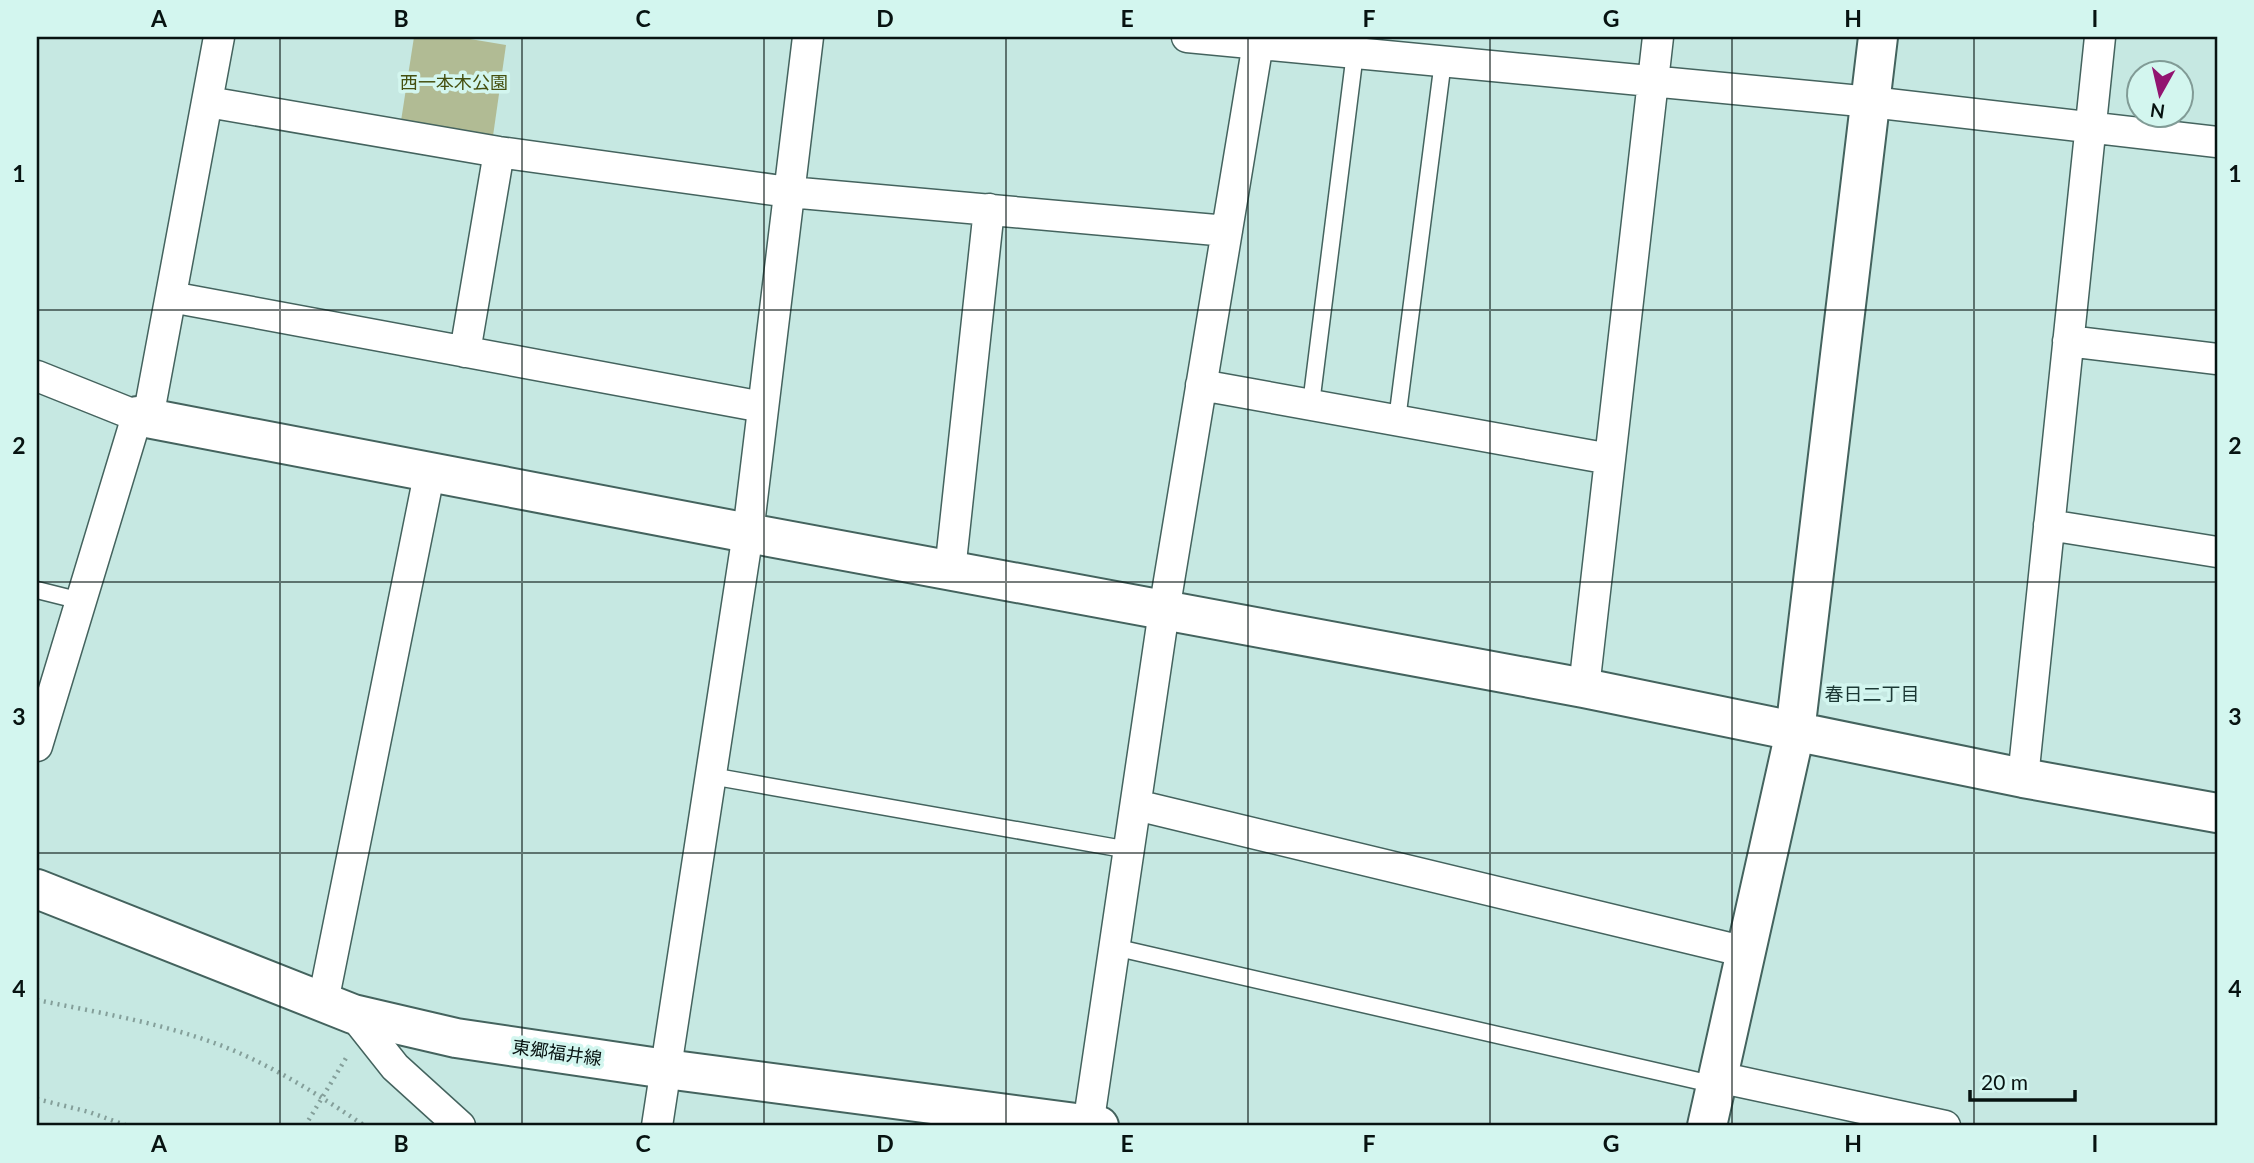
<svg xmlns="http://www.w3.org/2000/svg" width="2254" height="1163" font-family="Lato,'Noto Sans JP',sans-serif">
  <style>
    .green { fill: #b1bb94 }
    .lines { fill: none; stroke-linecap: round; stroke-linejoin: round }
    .service-casing { stroke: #44635e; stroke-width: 19 }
    .minor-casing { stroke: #44635e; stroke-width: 33 }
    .tertiary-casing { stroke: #44635e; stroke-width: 42 }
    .secondary-casing { stroke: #44635e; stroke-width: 42 }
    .path { stroke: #849f9a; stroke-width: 4.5; stroke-dasharray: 2 5; stroke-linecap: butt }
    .service { stroke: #fff; stroke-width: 16 }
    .minor { stroke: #fff; stroke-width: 30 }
    .tertiary { stroke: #fff; stroke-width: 38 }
    .secondary { stroke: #fff; stroke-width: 38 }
    .grid { fill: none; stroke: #071311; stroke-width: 2; stroke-opacity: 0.55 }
    .labels { text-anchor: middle; stroke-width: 7; stroke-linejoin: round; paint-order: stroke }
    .park-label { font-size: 18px; fill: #455010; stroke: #d3f6ef }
    .street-label { font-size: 18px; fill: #071311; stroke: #d3f6ef }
    .neighbourhood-label { font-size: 19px; fill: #1c3935; stroke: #d3f6ef }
    .neatline { fill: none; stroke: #071311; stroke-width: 2.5 }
    .grid-label { font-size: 23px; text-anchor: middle; font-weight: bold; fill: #071311 }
  </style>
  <rect width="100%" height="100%" fill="#c6e8e2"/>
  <path class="green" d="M 414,37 L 458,37 L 506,45 L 493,136 L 401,121 Z"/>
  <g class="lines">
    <g class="service-casing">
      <path id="service" d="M 1311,404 L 1355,53
        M 1397,420 L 1443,61
        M 37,590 L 81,601
        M 711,776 L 1129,850
        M 1114,947 L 1716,1085"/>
    </g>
    <g class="minor-casing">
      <path id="minor" d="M 1187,37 L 1871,102 L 2217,142
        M 208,102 L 499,152 L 789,192 L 1227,231
        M 171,297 L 763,407
        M 2068,341 L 2217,359
        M 465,352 L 499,152
        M 37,376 L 137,416 L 37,746
        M 1201,385 L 1610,459
        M 148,418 L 219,37
        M 2049,525 L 2217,552
        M 950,571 L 989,209
        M 1584,688 L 1658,37
        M 2023,778 L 2100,37
        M 1136,805 L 1746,952
        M 323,1002 L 430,470
        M 353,1014 L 395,1067 L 460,1126
        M 1718,1077 L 1945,1126
        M 657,1126 L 748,533 L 808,37
        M 1088,1126 L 1164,611 L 1259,37"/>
    </g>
    <g class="tertiary-casing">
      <path id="tertiary" d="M 137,416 L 748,533 L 1584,688 L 2023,778 L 2217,813
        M 1707,1126 L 1795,732 L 1878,37"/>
    </g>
    <g class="secondary-casing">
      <path id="secondary" d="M 37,889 L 353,1014 L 456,1038 L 666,1069 L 1099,1126"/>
    </g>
    <path class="path" d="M 37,1000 C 101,1013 168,1024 230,1049 C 278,1069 322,1097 365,1126
      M 37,1099 L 89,1112 L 128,1126
      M 305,1126 L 346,1058"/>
    <use href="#service" class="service"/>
    <use href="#minor" class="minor"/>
    <use href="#tertiary" class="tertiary"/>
    <use href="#secondary" class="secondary"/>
  </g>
  <path class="grid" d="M 280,37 L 280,1126M 522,37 L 522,1126M 764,37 L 764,1126M 1006,37 L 1006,1126M 1248,37 L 1248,1126M 1490,37 L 1490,1126M 1732,37 L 1732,1126M 1974,37 L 1974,1126M 37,310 L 2217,310M 37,582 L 2217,582M 37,853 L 2217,853"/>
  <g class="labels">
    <g class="park-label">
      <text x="454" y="89">西一本木公園</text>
    </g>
    <g class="street-label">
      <text transform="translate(557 1053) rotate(8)" y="6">東郷福井線</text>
    </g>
    <g class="neighbourhood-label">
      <text x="1872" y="701">春日二丁目</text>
    </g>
  </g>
  <rect width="2254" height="1163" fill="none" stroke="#d3f6ef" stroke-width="77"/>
  <g transform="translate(2160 94) rotate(188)"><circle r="33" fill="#d3f6ef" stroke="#819b96" stroke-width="2"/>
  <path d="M0-5L12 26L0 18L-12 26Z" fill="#921470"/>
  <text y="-10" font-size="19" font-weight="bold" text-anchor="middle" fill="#071311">N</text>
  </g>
  <path d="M1970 1090v10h105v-10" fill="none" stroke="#071311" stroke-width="3.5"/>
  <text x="1981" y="1090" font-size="21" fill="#071311" stroke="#d3f6ef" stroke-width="5" paint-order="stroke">20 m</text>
  <rect x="38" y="38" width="2178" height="1086" class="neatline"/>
  <g class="grid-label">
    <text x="159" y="27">A</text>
    <text x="401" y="27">B</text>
    <text x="643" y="27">C</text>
    <text x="885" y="27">D</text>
    <text x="1127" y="27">E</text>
    <text x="1369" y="27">F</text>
    <text x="1611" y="27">G</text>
    <text x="1853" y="27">H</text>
    <text x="2095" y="27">I</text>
    <text x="19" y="182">1</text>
    <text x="2235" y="182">1</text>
    <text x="19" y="454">2</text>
    <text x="2235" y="454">2</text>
    <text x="19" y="725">3</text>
    <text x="2235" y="725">3</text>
    <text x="19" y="997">4</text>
    <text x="2235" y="997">4</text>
    <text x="159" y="1152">A</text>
    <text x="401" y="1152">B</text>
    <text x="643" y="1152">C</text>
    <text x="885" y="1152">D</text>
    <text x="1127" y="1152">E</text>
    <text x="1369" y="1152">F</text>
    <text x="1611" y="1152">G</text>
    <text x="1853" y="1152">H</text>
    <text x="2095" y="1152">I</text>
  </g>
</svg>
